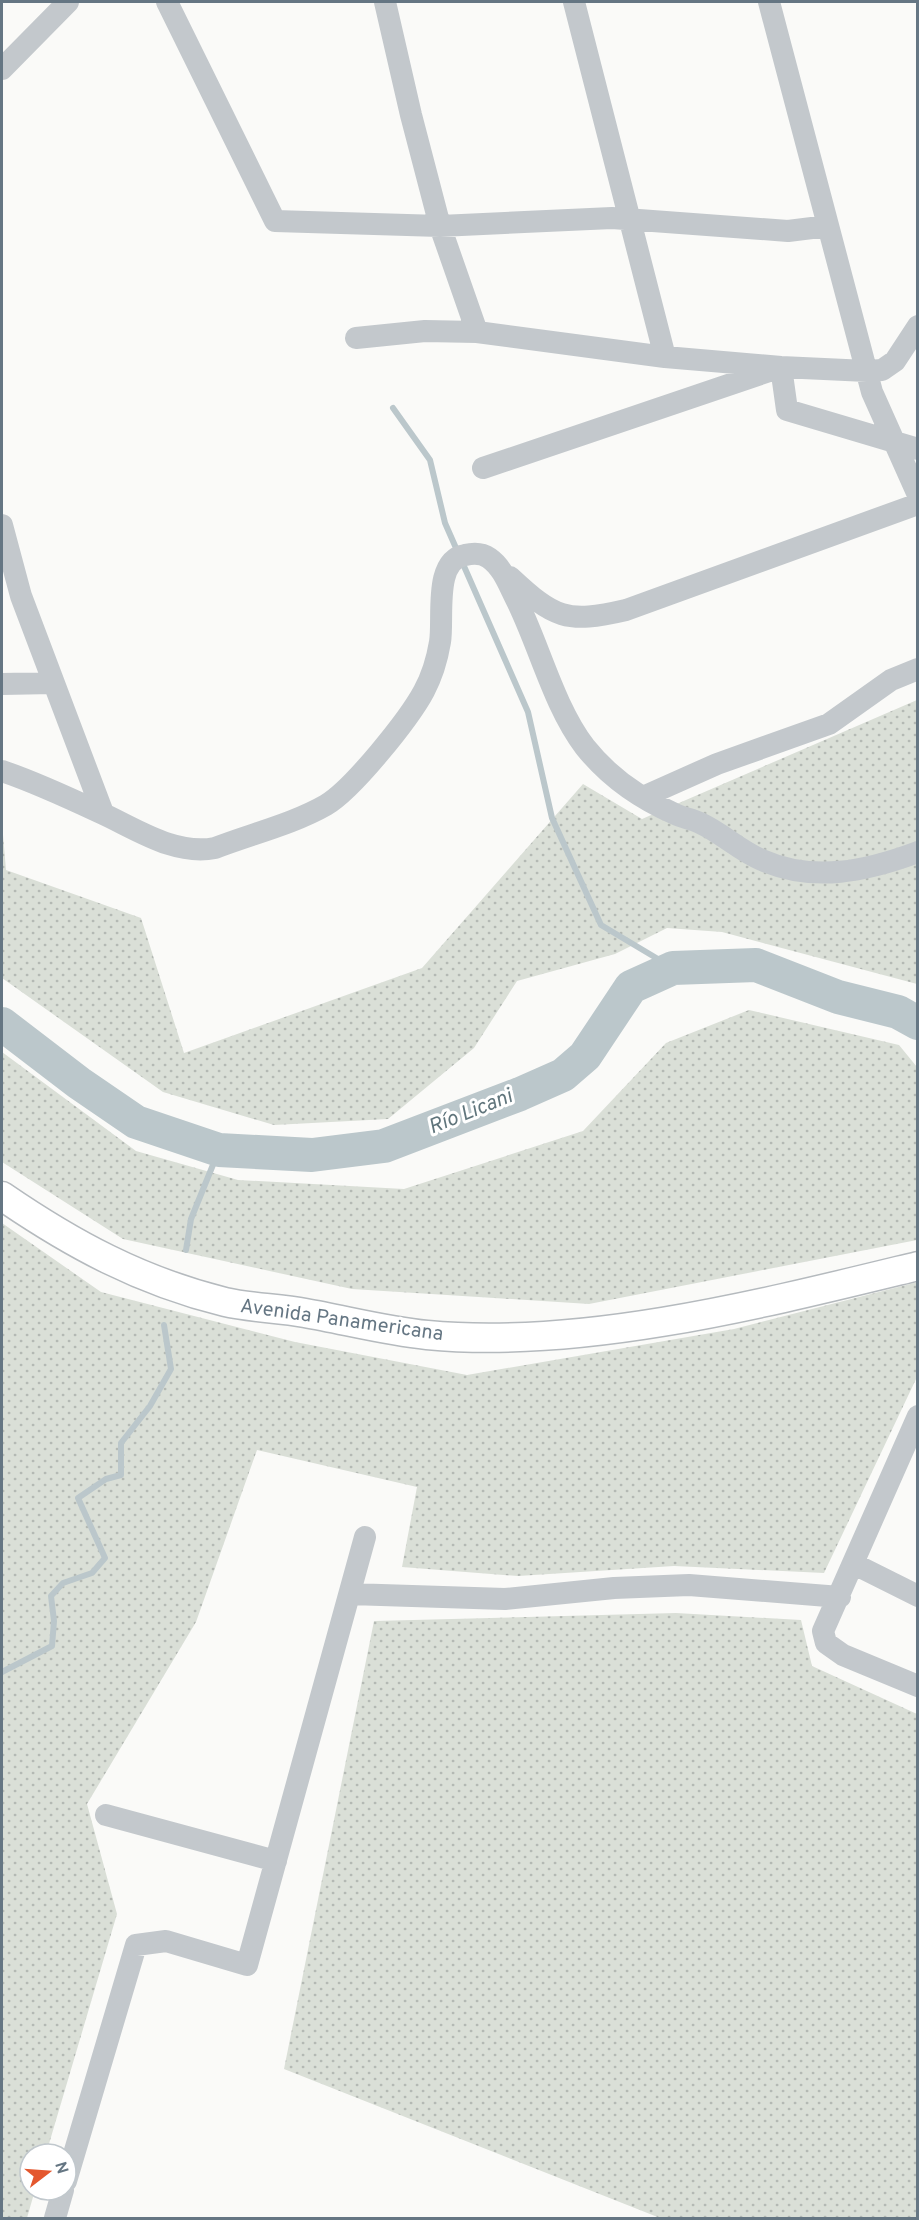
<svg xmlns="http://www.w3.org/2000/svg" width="919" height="2220" font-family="Overpass,sans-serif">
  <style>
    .grass { fill: url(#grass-dots) }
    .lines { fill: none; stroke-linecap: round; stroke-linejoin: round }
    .stream { stroke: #bbc7cb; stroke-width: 6 }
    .river { stroke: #bbc7cb; stroke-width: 34 }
    .major-casing { stroke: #b5babe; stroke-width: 31 }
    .minor { stroke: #c3c8cc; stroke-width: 22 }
    .major { stroke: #fff; stroke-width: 28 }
    .labels { text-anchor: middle; stroke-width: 6; stroke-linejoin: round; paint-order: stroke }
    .street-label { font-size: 20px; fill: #657683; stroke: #fff }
    .water-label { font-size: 21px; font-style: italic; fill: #60757c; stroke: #fff }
  </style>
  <defs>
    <pattern id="grass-dots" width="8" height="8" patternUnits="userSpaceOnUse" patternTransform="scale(1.5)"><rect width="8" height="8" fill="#dadfd7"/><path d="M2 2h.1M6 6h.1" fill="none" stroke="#b4b9b4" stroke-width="1.8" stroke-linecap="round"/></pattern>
  </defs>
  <rect width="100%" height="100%" fill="#fafaf8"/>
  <path class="grass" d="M 917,700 L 917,984 L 722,932 L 667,928 L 615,954 L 517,981 L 474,1048 L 388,1119 L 274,1125 L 163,1092 L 2,978 L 2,823 L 6,870 L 141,918 L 184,1053 L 422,968 L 583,784 L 642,819 Z
    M 749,1010 L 899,1045 L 917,1067 L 917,1240 L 589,1304 L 352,1289 L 123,1239 L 2,1162 L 2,1052 L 136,1151 L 238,1180 L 404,1189 L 583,1131 L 666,1043 Z
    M 2,1223 L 101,1292 L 295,1342 L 467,1375 L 734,1329 L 918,1282 L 917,1377 L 824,1573 L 674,1566 L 518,1576 L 402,1567 L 417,1487 L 257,1450 L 196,1622 L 87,1804 L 117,1914 L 46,2154 L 30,2154 L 30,2190 L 35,2190 L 27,2218 L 2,2218 Z
    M 676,1613 L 801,1620 L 812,1666 L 917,1714 L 917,2218 L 660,2218 L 284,2069 L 374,1621 Z"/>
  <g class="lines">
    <path class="stream" d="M 393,408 L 430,460 L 445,523 L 528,712 L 552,818 L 601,925 L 673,968
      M 186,1250 L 191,1219 L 219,1150
      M 2,1672 L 52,1646 L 54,1621 L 51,1596 L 63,1583 L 92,1573 L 105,1558 L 78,1498 L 106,1479 L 121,1475 L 121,1443 L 150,1406 L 171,1369 L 164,1325"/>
    <path class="river" d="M 2,1024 L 79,1083 L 136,1122 L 219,1150 L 312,1155 L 384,1146 L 520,1094 L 563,1075 L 585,1056 L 631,987 L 673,968 L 756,965 L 838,997 L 898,1012 L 918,1023"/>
    <g class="major-casing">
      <path id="major" d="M 2,1196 C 72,1244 140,1281 225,1302 C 251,1308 279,1308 305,1313 C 345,1320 386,1331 427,1335 C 583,1350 766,1303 918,1266"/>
    </g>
    <path class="minor" d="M 167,2 L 275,221 L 440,226 L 612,218 L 788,231 L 828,226
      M 385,2 L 411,115 L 440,226 L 477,332
      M 574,2 L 665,357
      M 769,2 L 872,392 L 918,495
      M 2,69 L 68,2
      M 356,338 L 425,331 L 477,332 L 665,357 L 781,367 L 867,371 L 882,370 L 895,361 L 918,326
      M 483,468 L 781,367 L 787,410 L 918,449
      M 2,525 L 21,596 L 103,813
      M 510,577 C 554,618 566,624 626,610 L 918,504
      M 2,684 L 53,683
      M 2,771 C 35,782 67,797 99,812 C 135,828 174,856 215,848 C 251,834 293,824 326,805 C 353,789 409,719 424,691 C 432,676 437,660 440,642 C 444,619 433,560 465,555 C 473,553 482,553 489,558 C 502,567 508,583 515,597 C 539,644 553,705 585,747 C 608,776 641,799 675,814 C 683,818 692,819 700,823 C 722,833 740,851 762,860 C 814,883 867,871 918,852
      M 643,797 L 717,764 L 829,724 L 891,680 L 918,669
      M 918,1416 L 823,1631 L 826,1643 L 843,1655 L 918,1686
      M 854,1564 L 918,1596
      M 350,1594 L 505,1599 L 614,1588 L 689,1585 L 840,1597
      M 106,1815 L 276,1861
      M 66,2181 L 136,1945 L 166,1941 L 247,1965 L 365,1537
      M 55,2218 L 63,2190"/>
    <use href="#major" class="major"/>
  </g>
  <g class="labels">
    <g class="street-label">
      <text transform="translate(342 1319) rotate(8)" y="7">Avenida Panamericana</text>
    </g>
    <g class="water-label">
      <text transform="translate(470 1111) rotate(-22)" y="7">Río Licani</text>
    </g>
  </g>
  <rect width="919" height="2220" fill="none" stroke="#657683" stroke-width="6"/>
  <g transform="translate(48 2172) rotate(73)"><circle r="28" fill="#ffffff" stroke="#c1c8cd" stroke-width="1.5"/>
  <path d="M0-4.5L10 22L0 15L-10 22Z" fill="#e4572e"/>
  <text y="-9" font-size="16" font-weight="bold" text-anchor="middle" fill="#657683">N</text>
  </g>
</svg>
